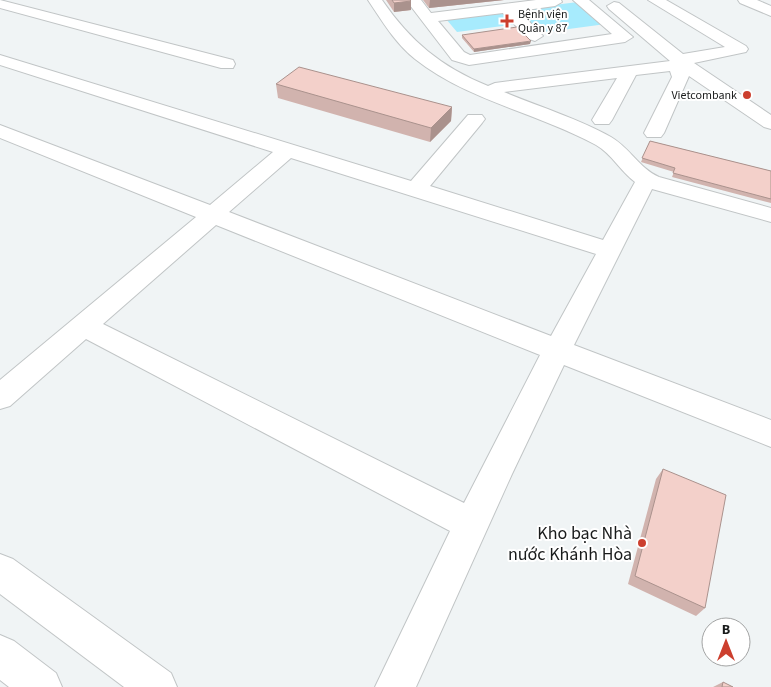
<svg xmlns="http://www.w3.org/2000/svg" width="771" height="687" font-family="'Source Sans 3',sans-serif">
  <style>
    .green { fill: #a7ebfd }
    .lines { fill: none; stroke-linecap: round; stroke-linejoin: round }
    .minor-casing { stroke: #c1c5c6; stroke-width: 2 }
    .minor { fill: #fff; fill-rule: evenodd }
    .wall { fill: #d1b3ae }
    .shaded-wall { fill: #aa928d }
    .building { fill: #f3d0ca; stroke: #aa928d }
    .poi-dot { fill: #cc3f2e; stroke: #fff; stroke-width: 2 }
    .labels { text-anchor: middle; stroke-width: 4; stroke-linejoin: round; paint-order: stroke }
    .far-poi-label { font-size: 12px; fill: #191b1b; stroke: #fff; text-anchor: start }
    .near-poi-label { font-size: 18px; fill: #191b1b; stroke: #fff; text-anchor: end }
  </style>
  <rect width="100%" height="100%" fill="#f0f4f5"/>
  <path class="green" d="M 578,2 L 606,24 L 539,33 L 514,10 Z
    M 504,12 L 517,24 L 457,32 L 446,19 Z"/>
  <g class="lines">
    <g class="minor-casing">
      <path id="minor" d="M 0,0 L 233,60 L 235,64 L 233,68 L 221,68 L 0,8 Z
        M 368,0 L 382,0 C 410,41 441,67 488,86 L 495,83 L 670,61 L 609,9 L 607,6 L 614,2 L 619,3 L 683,54 L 725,47 L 648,0 L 666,0 L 746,46 L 748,49 L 746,52 L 694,63 L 771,115 L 771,129 L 764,127 L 689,76 L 664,133 L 661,137 L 647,137 L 644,133 L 672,77 L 670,71 L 636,75 L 612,120 L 609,124 L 595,124 L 592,120 L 617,78 L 504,92 C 540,107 577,118 611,137 C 630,148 639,168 659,177 L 771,208 L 771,222 L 652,189 L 574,345 L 771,420 L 771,447 L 564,365 L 512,474 L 416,687 L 375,687 L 450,531 L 86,339 L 10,406 L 0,409 L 0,380 L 196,217 L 0,138 L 0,125 L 210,205 L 273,152 L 0,65 L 0,55 L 411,181 L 468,115 L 482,115 L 485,119 L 482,123 L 430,186 L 603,240 L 635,182 C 620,171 612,154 596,145 C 538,113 468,101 415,59 C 395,43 382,21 368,0 ZM 291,158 L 596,254 L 551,336 L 229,212 ZM 216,225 L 540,355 L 464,503 L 103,324 Z
        M 406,0 L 421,0 L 431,13 L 536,0 L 561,0 L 562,2 L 555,6 L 519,11 L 543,36 L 535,41 L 529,39 L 503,13 L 438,21 L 464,52 L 470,55 L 612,34 L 573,0 L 589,0 L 633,37 L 625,42 L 469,65 L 452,60 Z
        M 738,0 L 757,0 L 771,6 L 771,16 L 740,3 Z
        M 0,554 L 13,559 L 171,673 L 177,687 L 124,687 L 0,594 Z
        M 0,635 L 14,641 L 56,673 L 62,687 L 9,687 L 0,680 Z"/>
    </g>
    <use href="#minor" class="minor"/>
  </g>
  <path class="wall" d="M 386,0 L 410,0 L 411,1 L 411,10 L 394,12 Z
    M 423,0 L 504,0 L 429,8 Z
    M 462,35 L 530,44 L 474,52 L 462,38 Z
    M 276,84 L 452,107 L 451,121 L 430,142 L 278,98 Z
    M 650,141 L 771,171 L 771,203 L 672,177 L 674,172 L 641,162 Z
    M 663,469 L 705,608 L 696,616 L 628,584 L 656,479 Z
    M 723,682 L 733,687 L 713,687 Z"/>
  <path class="shaded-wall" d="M 430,0 L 504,0 L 429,8 Z
    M 411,1 L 411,10 L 394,12 L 394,3 Z
    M 531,41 L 530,44 L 474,52 L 474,49 Z
    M 452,107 L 451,121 L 430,142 L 431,128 Z"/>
  <path class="building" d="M 392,0 L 410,0 L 411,1 L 394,3 Z
    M 517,27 L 531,41 L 474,49 L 462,35 Z
    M 299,67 L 452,107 L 431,128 L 276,84 Z
    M 650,141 L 771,171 L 771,199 L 673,173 L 675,168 L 642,158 Z
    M 663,469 L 726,495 L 705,608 L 635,576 Z
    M 723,682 L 733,687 L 722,687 Z"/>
  <g class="poi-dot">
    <path d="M504.5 13.5h5v5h5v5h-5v5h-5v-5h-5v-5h5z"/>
    <circle cx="747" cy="95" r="5"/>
    <circle cx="642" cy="543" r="5"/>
  </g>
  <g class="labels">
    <g class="far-poi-label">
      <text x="518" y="18">Bệnh viện<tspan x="518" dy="14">Quân y 87</tspan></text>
      <text x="737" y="99" text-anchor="end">Vietcombank</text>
    </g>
    <g class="near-poi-label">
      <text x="632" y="539">Kho bạc Nhà<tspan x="632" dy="21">nước Khánh Hòa</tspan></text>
    </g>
  </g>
  <g transform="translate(726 642)"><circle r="24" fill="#ffffff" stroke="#a3a4a4"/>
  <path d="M0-4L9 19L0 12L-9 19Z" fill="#cc3f2e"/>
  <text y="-8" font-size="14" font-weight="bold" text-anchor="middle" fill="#191b1b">B</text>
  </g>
</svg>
